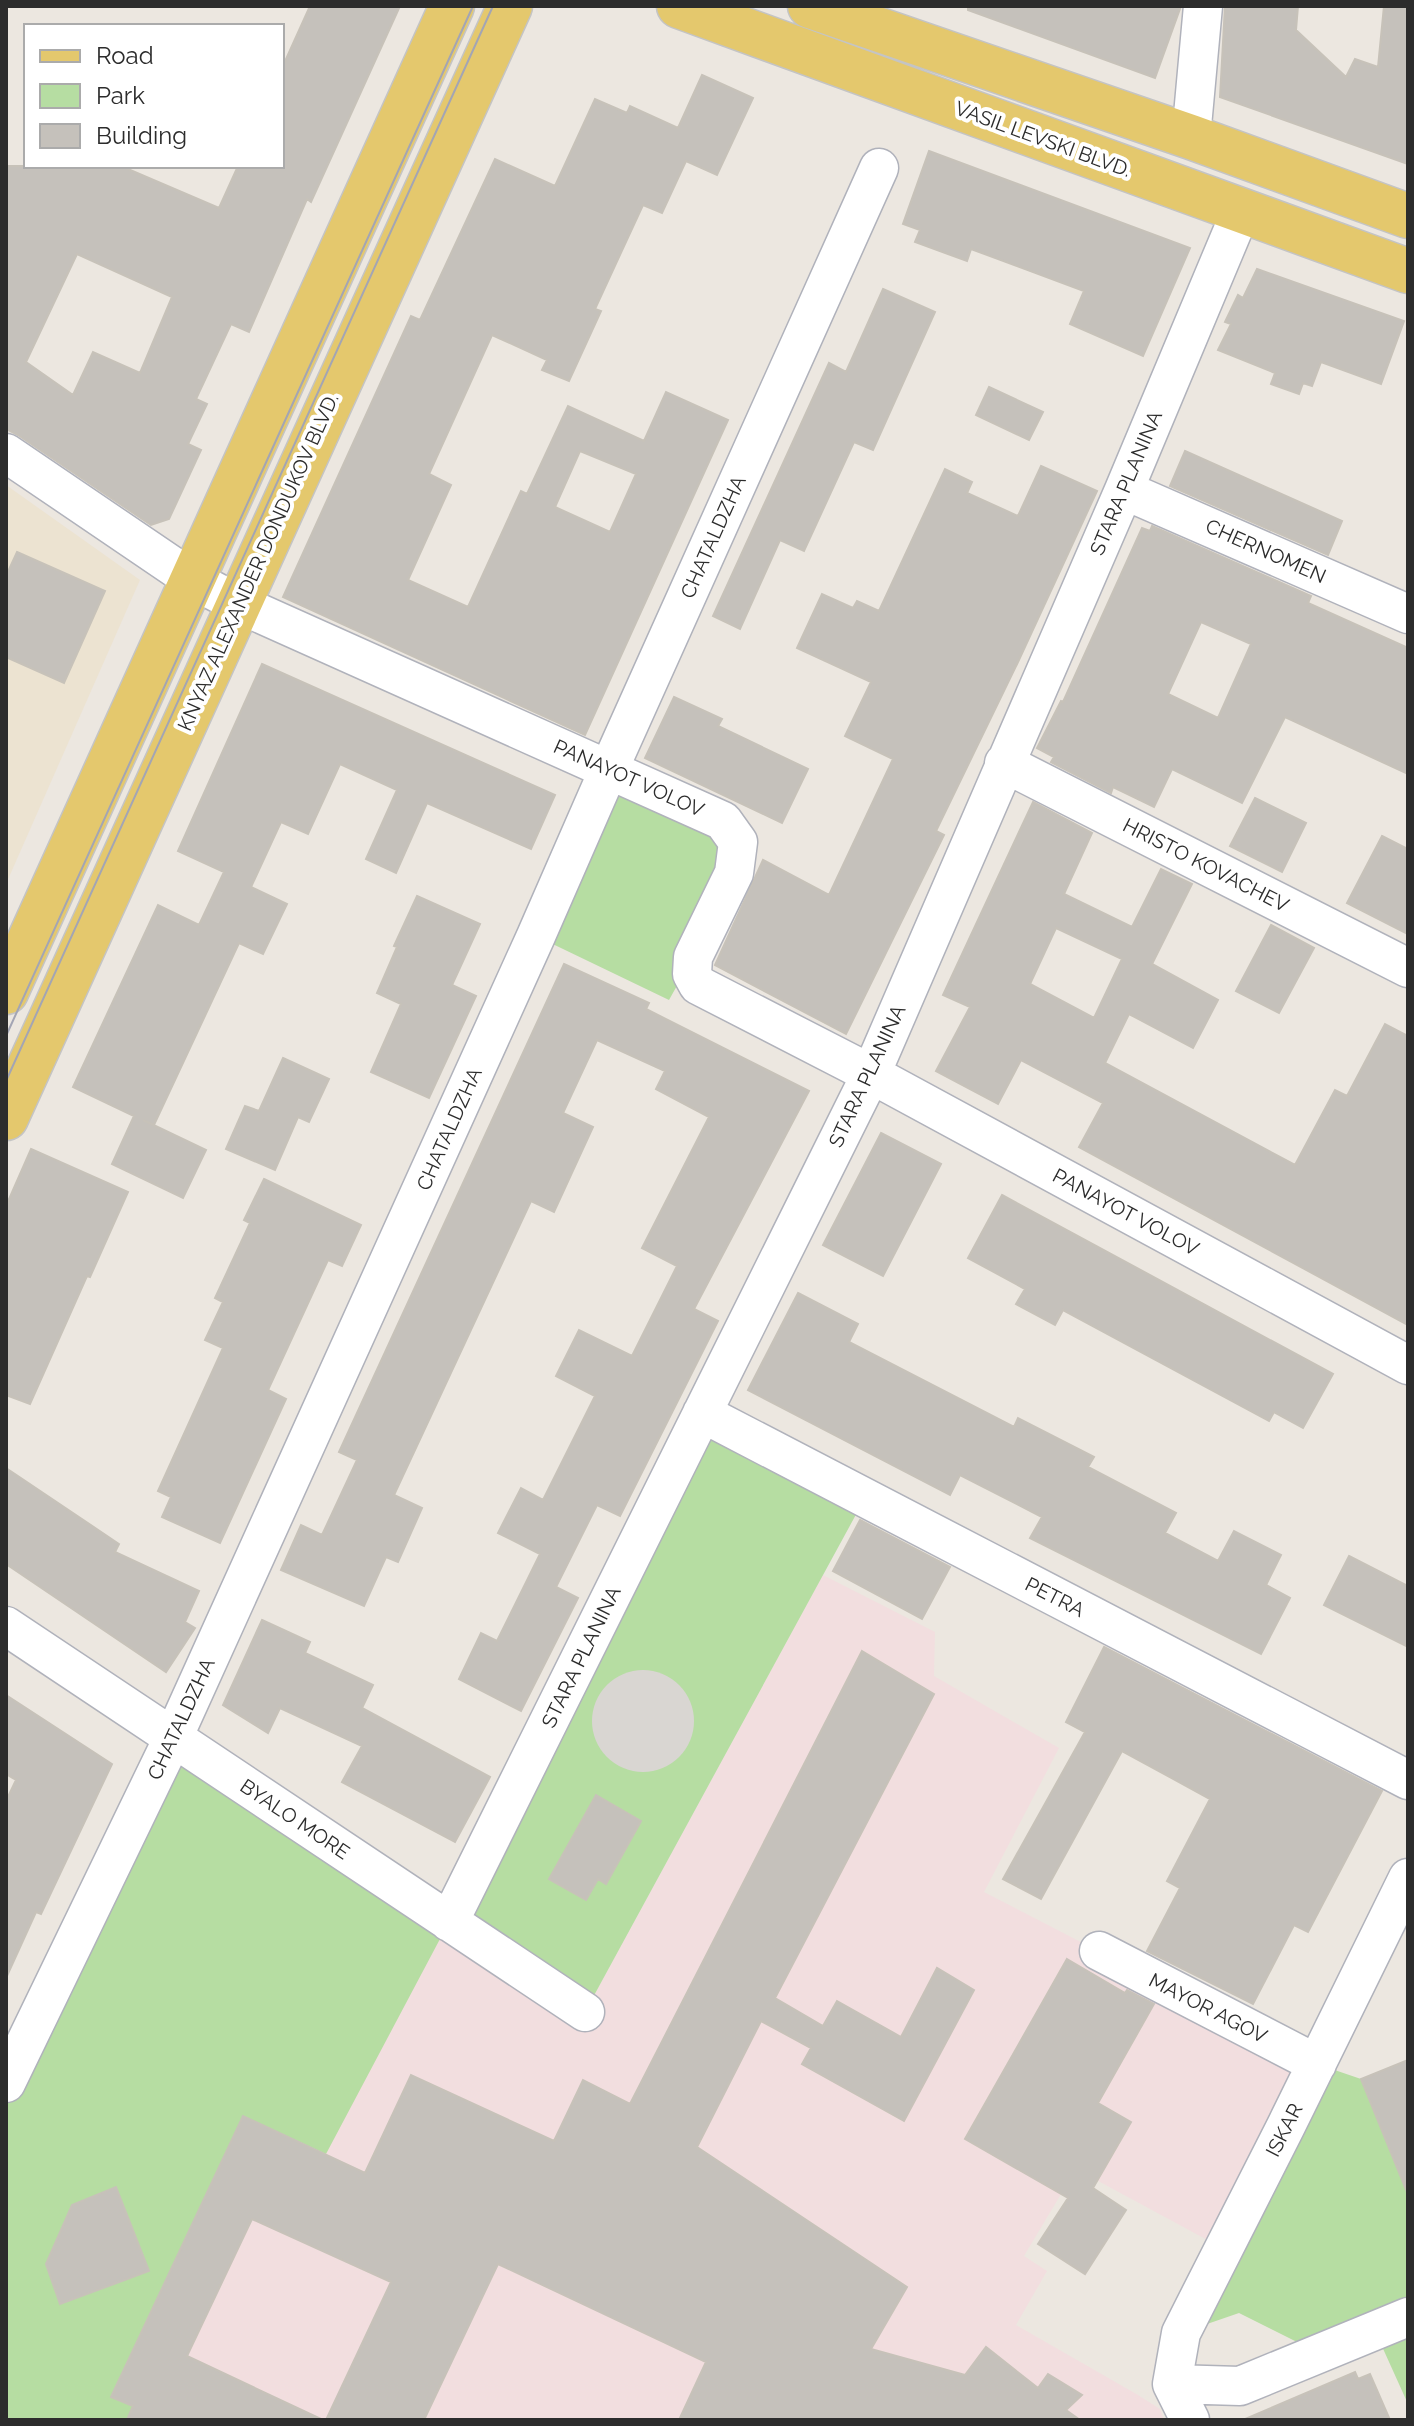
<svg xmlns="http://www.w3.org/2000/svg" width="1414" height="2426" font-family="Raleway,sans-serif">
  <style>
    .education { fill: #ece3d1 }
    .medical { fill: #f2dedf }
    .green { fill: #b6dda2 }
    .plaza { fill: #d9d6d2 }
    .building { fill: #c5c1bb; stroke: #c7c2b9; stroke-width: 2; fill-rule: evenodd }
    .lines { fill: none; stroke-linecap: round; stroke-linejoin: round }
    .minor-casing { stroke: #b0b2bb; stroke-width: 41 }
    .major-casing { stroke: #c4c4c4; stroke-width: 47 }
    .minor { stroke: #fff; stroke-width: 38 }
    .major { stroke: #e4c86d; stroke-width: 44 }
    .tram { stroke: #a3a5b4; stroke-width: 2 }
    .labels { text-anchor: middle; stroke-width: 8; stroke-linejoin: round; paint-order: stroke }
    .street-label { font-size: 20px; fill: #2c2c2c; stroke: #fff }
  </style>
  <rect width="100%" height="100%" fill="#ece7e0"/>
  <path class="education" d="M 6,485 L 140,580 L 6,884 Z"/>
  <path class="medical" d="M 823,1575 L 935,1632 L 934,1676 L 1059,1748 L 984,1892 L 1317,2064 L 1224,2249 L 1076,2169 L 1024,2256 L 1047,2271 L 1016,2325 L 1138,2395 L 1160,2409 L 1164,2420 L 6,2420 L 173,1738 L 585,2012 Z"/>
  <path class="green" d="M 609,769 L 738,842 L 693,957 L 669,1000 L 536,936 Z
    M 702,1413 L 865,1498 L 585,2012 L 449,1922 L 326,2154 L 243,2116 L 111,2396 L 133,2406 L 127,2420 L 6,2420 L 6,2083 L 173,1738 L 449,1921 Z
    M 1317,2064 L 1361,2079 L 1395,2163 L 1408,2158 L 1408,2404 L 1380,2342 L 1335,2361 L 1239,2313 L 1181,2333 Z"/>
  <path class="plaza" d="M592 1721a51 51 0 1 1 102 0a51 51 0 1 1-102 0Z"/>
  <path class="building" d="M 310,6 L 400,6 L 311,202 L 307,199 L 249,332 L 231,324 L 196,399 L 207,404 L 188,444 L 201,450 L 169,519 L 151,525 L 18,435 L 6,429 L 6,166 L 121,166 L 219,208 L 238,166 L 282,166 L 282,68 ZM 77,254 L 172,297 L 140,373 L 93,352 L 73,395 L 26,362 Z
    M 968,6 L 1181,6 L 1155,78 L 968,10 Z
    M 1225,6 L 1298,6 L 1296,30 L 1346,77 L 1355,59 L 1378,67 L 1384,6 L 1408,6 L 1408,164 L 1220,97 Z
    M 702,75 L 753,98 L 717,175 L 686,161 L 662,213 L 643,205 L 595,309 L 601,311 L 569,381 L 542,370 L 547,360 L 492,335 L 429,474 L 451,485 L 408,580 L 468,607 L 521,491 L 527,494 L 568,406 L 644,441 L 666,392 L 728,420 L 585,735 L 283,597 L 411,316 L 420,320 L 495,159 L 555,186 L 595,99 L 627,113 L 630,106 L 678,128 ZM 580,451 L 636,474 L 610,532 L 555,507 Z
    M 929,151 L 1190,248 L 1143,356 L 1070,324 L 1084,291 L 971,249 L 967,261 L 915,242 L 920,230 L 903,224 Z
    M 1257,269 L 1404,321 L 1381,384 L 1321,362 L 1312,386 L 1303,383 L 1299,394 L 1271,384 L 1275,373 L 1218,350 L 1231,324 L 1225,322 L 1238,295 L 1243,298 Z
    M 883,289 L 935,312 L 873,450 L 854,442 L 804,551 L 780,540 L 740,629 L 713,616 L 829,363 L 846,372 Z
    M 989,387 L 1043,412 L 1029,440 L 976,415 Z
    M 1185,451 L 1342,521 L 1328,555 L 1170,486 Z
    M 1041,466 L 1097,491 L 1018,662 L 936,831 L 944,835 L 846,1034 L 715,965 L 763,860 L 829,895 L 893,759 L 845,736 L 871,682 L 797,648 L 822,594 L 853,608 L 857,601 L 879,611 L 945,469 L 972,482 L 967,493 L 1018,516 Z
    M 1152,526 L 1311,596 L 1308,603 L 1408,648 L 1408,774 L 1285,717 L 1242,803 L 1172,769 L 1154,807 L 1113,787 L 1111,793 L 1051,762 L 1054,757 L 1037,748 L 1061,701 L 1063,702 L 1142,528 L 1150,531 ZM 1201,622 L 1251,644 L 1218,718 L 1168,694 Z
    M 17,552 L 105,591 L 64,683 L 6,657 L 6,576 Z
    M 262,664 L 555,795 L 531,849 L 427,803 L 396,873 L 366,859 L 397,790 L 340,764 L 308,834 L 281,822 L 251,887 L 287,904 L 263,954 L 239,943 L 154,1125 L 143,1120 L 206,1150 L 183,1198 L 112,1164 L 134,1116 L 73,1087 L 158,905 L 199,925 L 224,872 L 178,851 Z
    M 674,697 L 722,719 L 718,726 L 808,769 L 782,823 L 645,758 Z
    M 1255,798 L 1306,823 L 1282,872 L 1230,846 Z
    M 1033,802 L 1092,833 L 1064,894 L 1132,927 L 1161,869 L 1192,884 L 1152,964 L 1218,1000 L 1193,1048 L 1129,1014 L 1105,1063 L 1295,1165 L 1335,1090 L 1347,1096 L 1385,1024 L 1408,1036 L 1408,1325 L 1079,1147 L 1103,1103 L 1021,1060 L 998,1104 L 936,1071 L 970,1007 L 943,995 ZM 1056,928 L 1122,959 L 1094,1018 L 1030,984 Z
    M 1382,836 L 1408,849 L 1408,934 L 1347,903 Z
    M 417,896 L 480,924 L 452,985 L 476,996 L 429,1098 L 371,1072 L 401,1004 L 377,993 L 397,947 L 394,946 Z
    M 1271,925 L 1314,948 L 1279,1013 L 1236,991 Z
    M 564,964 L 649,1003 L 646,1009 L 809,1091 L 694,1309 L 718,1321 L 620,1516 L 597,1505 L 556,1587 L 578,1598 L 521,1711 L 459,1679 L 481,1633 L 497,1641 L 540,1554 L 498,1533 L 521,1488 L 543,1500 L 595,1396 L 556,1376 L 579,1330 L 632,1356 L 677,1266 L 642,1248 L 709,1117 L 656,1089 L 665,1071 L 597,1040 L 563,1113 L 593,1127 L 554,1212 L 531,1201 L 394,1495 L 422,1508 L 398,1562 L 386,1557 L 364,1606 L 281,1570 L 301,1525 L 322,1535 L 357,1460 L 339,1452 Z
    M 283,1058 L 329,1079 L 309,1122 L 298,1117 L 275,1170 L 226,1149 L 245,1106 L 259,1111 Z
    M 881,1133 L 941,1164 L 883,1276 L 823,1245 Z
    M 31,1149 L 128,1192 L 90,1277 L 87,1276 L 30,1404 L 6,1395 L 6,1206 Z
    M 264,1179 L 361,1225 L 342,1266 L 328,1260 L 268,1390 L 286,1399 L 220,1543 L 162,1517 L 171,1497 L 158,1491 L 223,1348 L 205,1340 L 223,1302 L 215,1298 L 250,1223 L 244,1220 Z
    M 1002,1195 L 1333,1374 L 1303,1428 L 1274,1412 L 1269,1421 L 1063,1310 L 1055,1325 L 1016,1304 L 1025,1289 L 968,1258 Z
    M 798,1293 L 858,1324 L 849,1342 L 1014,1427 L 1018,1418 L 1094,1457 L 1088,1467 L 1176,1513 L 1165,1533 L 1218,1561 L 1234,1531 L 1281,1555 L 1266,1585 L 1290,1598 L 1261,1654 L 1030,1538 L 1042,1517 L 960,1475 L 950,1495 L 748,1390 Z
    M 6,1468 L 119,1544 L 115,1552 L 199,1591 L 185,1622 L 195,1628 L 166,1672 L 6,1564 Z
    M 860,1520 L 950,1567 L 922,1619 L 833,1571 Z
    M 1349,1556 L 1408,1586 L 1408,1647 L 1324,1605 Z
    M 262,1620 L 310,1642 L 305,1653 L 373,1685 L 362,1708 L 490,1777 L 455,1842 L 342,1782 L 362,1746 L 280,1708 L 268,1733 L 223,1705 Z
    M 1104,1647 L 1382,1791 L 1308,1932 L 1294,1925 L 1253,2004 L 1147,1951 L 1180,1888 L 1167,1881 L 1210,1799 L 1122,1751 L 1041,1899 L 1003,1879 L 1085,1732 L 1066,1722 Z
    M 862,1651 L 934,1694 L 775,1998 L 823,2026 L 837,2001 L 901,2037 L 937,1968 L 974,1990 L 904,2121 L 802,2064 L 811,2048 L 761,2021 L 697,2147 L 907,2287 L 871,2349 L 965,2375 L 986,2347 L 1038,2388 L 1048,2374 L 1082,2395 L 1066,2410 L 1080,2420 L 679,2420 L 706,2362 L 498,2264 L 424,2420 L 326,2420 L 391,2282 L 252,2219 L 187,2356 L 323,2420 L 127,2420 L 133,2406 L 111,2397 L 243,2116 L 365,2173 L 411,2075 L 554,2141 L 583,2080 L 630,2104 Z
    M 6,1695 L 112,1764 L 41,1914 L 36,1912 L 6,1978 L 6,1801 L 16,1780 L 6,1774 Z
    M 596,1795 L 641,1821 L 606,1884 L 598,1879 L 586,1900 L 549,1879 Z
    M 1067,1959 L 1125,1993 L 1127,1990 L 1154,2004 L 1098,2103 L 1131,2122 L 1093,2188 L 1126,2210 L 1085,2274 L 1038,2244 L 1068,2198 L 965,2139 Z
    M 1408,2060 L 1408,2192 L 1407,2192 L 1361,2079 Z
    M 116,2187 L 149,2271 L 60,2304 L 46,2264 L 72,2205 Z
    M 1355,2372 L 1358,2379 L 1370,2374 L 1390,2420 L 1243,2420 Z"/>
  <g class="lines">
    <g class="minor-casing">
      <path id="minor" d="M 1191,137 L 1203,6
        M 6,453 L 193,580 L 239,604 L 723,821 L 738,842 L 734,873 L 693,957 L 692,974 L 698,985 L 871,1074 L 1408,1365
        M 1124,490 L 1408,614
        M 1004,763 L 1408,968
        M 702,1413 L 1408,1780
        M 6,1626 L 585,2012
        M 449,1922 L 871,1074 L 1124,490 L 1241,211
        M 1099,1951 L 1317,2064
        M 6,2083 L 173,1738 L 536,936 L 609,769 L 879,168
        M 1172,2384 L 1181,2333 L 1286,2126 L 1408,1878
        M 1172,2384 L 1240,2386 L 1408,2317
        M 1172,2384 L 1190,2420"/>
    </g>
    <g class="major-casing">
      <path id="major" d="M 679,6 L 1408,271
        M 810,6 L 1191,137 L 1408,216
        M 6,992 L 452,6
        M 6,1118 L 510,6"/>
    </g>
    <use href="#minor" class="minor"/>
    <use href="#major" class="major"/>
    <path class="tram" d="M 6,1036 L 473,6
      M 6,1081 L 493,6"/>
  </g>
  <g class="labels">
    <g class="street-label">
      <text transform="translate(1043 139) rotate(20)" y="7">VASIL LEVSKI BLVD.</text>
      <text transform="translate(1126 483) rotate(-67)" y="7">STARA PLANINA</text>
      <text transform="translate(713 537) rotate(-66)" y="7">CHATALDZHA</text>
      <text transform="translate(1266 551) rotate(24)" y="7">CHERNOMEN</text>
      <text transform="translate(258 562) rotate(-66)" y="7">KNYAZ ALEXANDER DONDUKOV BLVD.</text>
      <text transform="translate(629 778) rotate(24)" y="7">PANAYOT VOLOV</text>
      <text transform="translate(1206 865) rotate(27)" y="7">HRISTO KOVACHEV</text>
      <text transform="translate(867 1076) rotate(-65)" y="7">STARA PLANINA</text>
      <text transform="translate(449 1129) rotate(-66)" y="7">CHATALDZHA</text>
      <text transform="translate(1126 1212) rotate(28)" y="7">PANAYOT VOLOV</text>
      <text transform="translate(1055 1597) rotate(27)" y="7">PETRA</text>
      <text transform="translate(581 1657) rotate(-64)" y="7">STARA PLANINA</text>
      <text transform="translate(181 1719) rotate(-65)" y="7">CHATALDZHA</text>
      <text transform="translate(295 1819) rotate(34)" y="7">BYALO MORE</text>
      <text transform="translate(1208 2008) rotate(27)" y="7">MAYOR AGOV</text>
      <text transform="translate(1284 2130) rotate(-63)" y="7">ISKAR</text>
    </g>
  </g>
  <rect width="1414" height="2426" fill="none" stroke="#2c2c2c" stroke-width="16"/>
  <rect x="24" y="24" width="260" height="144" fill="#ffffff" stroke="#ababab" stroke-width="2"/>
  <rect x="40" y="50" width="40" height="12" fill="#e4c86d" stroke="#ababab" stroke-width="2"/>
  <text x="96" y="64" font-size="24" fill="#2c2c2c">Road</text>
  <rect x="40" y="84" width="40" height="24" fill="#b6dda2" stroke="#ababab" stroke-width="2"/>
  <text x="96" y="104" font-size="24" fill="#2c2c2c">Park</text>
  <rect x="40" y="124" width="40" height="24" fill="#c5c1bb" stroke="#ababab" stroke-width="2"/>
  <text x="96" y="144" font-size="24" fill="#2c2c2c">Building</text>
</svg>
